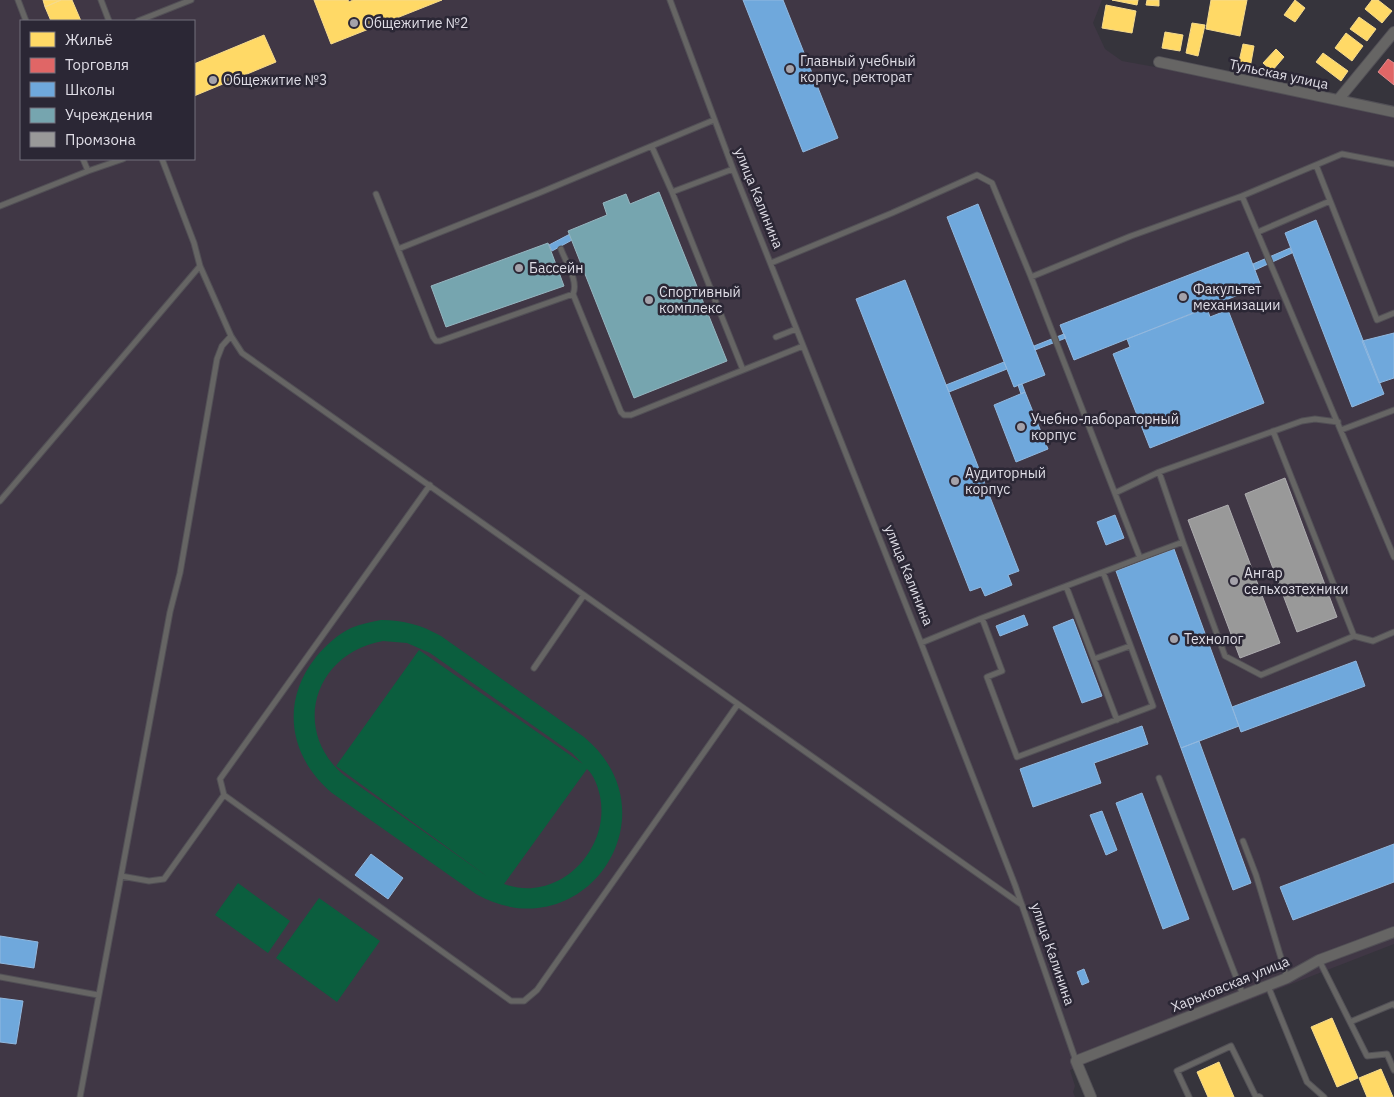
<svg xmlns="http://www.w3.org/2000/svg" width="1394" height="1097" font-family="'IBM Plex Sans',sans-serif">
  <style>
    .education { fill: #403745; fill-rule: evenodd }
    .green { fill: #0b5e3e; fill-rule: evenodd }
    .homes { fill: #ffd966; stroke: #f5da8c }
    .shops { fill: #e06666; stroke: #e08a8c }
    .schools { fill: #6fa8dc; stroke: #91b8df }
    .public { fill: #76a5af; stroke: #96b6c0 }
    .industry { fill: #999; stroke: #aeadb0 }
    .lines { fill: none; stroke-linecap: round; stroke-linejoin: round }
    .lane-casing { stroke: #525056; stroke-width: 7 }
    .street-casing { stroke: #525056; stroke-width: 12 }
    .lane { stroke: #666564; stroke-width: 5 }
    .street { stroke: #666564; stroke-width: 10 }
    .poi-dot { fill: #a4a2aa; stroke: #2b2735; stroke-width: 2 }
    .labels { text-anchor: middle; stroke-width: 5; stroke-linejoin: round; paint-order: stroke }
    .poi-label { font-size: 14px; fill: #dfdde6; stroke: #2b2735; text-anchor: start }
    .street-label { font-size: 14px; fill: #dfdde6; stroke: #2b2735 }
  </style>
  <rect width="100%" height="100%" fill="#36343c"/>
  <path class="education" d="M 0,0 L 1102,0 L 1093,23 L 1105,49 L 1122,61 L 1222,79 L 1394,116 L 1394,944 L 1070,1070 L 1075,1086 L 1073,1092 L 1075,1097 L 0,1097 ZM 21,21 L 194,21 L 194,159 L 21,159 Z"/>
  <path class="green" d="M 381,620 C 404,620 421,625 441,636 L 584,737 C 678,815 582,954 476,894 L 332,793 C 289,757 280,702 316,657 C 326,645 337,635 351,628 C 361,624 371,622 381,620 ZM 383,641 L 407,643 L 430,653 L 572,753 L 583,764 L 419,650 L 336,766 L 488,877 L 345,776 C 290,731 314,653 383,641 ZM 587,769 C 594,775 598,787 600,796 C 611,850 558,904 504,884 Z
    M 238,883 L 290,921 L 268,953 L 215,915 Z
    M 319,898 L 380,941 L 337,1002 L 276,958 Z"/>
  <path class="homes" d="M 43,0 L 61,0 L 45,7 Z
    M 61,0 L 72,0 L 81,21 L 51,21 L 45,7 Z
    M 314,0 L 348,0 L 349,2 L 353,0 L 442,0 L 331,44 Z
    M 1112,0 L 1138,0 L 1137,5 Z
    M 1147,0 L 1159,0 L 1159,6 L 1146,5 Z
    M 1211,0 L 1247,0 L 1240,36 L 1206,29 Z
    M 1295,0 L 1305,8 L 1295,22 L 1284,15 Z
    M 1372,0 L 1378,0 L 1392,11 L 1382,23 L 1365,9 Z
    M 1106,5 L 1136,11 L 1132,33 L 1102,28 Z
    M 1359,17 L 1376,29 L 1367,41 L 1350,29 Z
    M 1192,23 L 1205,25 L 1198,56 L 1186,53 Z
    M 1165,32 L 1183,35 L 1180,51 L 1162,48 Z
    M 1346,33 L 1363,46 L 1352,61 L 1335,48 Z
    M 264,35 L 276,62 L 194,96 L 194,64 Z
    M 1243,44 L 1254,46 L 1250,68 L 1238,66 Z
    M 1276,49 L 1284,57 L 1272,71 L 1263,63 Z
    M 1323,53 L 1348,71 L 1341,81 L 1316,62 Z
    M 1332,1018 L 1358,1078 L 1337,1087 L 1311,1027 Z
    M 1219,1062 L 1234,1097 L 1208,1097 L 1197,1072 Z
    M 1381,1069 L 1393,1097 L 1367,1097 L 1359,1078 Z"/>
  <path class="shops" d="M 1388,59 L 1394,63 L 1394,85 L 1378,72 Z"/>
  <path class="schools" d="M 743,0 L 783,0 L 838,138 L 803,152 Z
    M 978,204 L 1045,375 L 1014,387 L 947,217 Z
    M 1316,220 L 1384,394 L 1352,407 L 1285,233 Z
    M 570,234 L 572,240 L 552,251 L 549,245 Z
    M 1290,248 L 1292,253 L 1255,270 L 1253,264 Z
    M 1248,252 L 1261,286 L 1074,360 L 1060,325 Z
    M 905,280 L 1019,571 L 1008,575 L 1012,585 L 985,596 L 981,587 L 970,591 L 856,299 Z
    M 1207,308 L 1210,317 L 1228,310 L 1264,403 L 1150,448 L 1113,354 L 1130,347 L 1127,339 Z
    M 1394,333 L 1394,378 L 1379,383 L 1362,341 Z
    M 1064,334 L 1066,338 L 1035,350 L 1034,346 Z
    M 1004,362 L 1007,369 L 949,392 L 946,385 Z
    M 1022,384 L 1025,392 L 1021,394 L 1018,385 Z
    M 1025,392 L 1048,449 L 1016,462 L 994,405 Z
    M 1115,515 L 1124,538 L 1106,545 L 1097,522 Z
    M 1174,549 L 1239,726 L 1181,748 L 1116,571 Z
    M 1024,615 L 1028,625 L 1000,636 L 996,626 Z
    M 1073,619 L 1102,696 L 1082,703 L 1053,627 Z
    M 1356,661 L 1365,686 L 1241,732 L 1232,707 Z
    M 1142,726 L 1148,744 L 1094,763 L 1101,783 L 1033,807 L 1020,769 Z
    M 1199,741 L 1251,883 L 1233,890 L 1181,748 Z
    M 1142,793 L 1189,919 L 1163,929 L 1116,803 Z
    M 1102,811 L 1117,850 L 1106,855 L 1090,815 Z
    M 1394,844 L 1394,882 L 1293,920 L 1280,887 Z
    M 371,854 L 403,878 L 388,899 L 355,875 Z
    M 0,936 L 38,942 L 34,968 L 0,963 Z
    M 1084,969 L 1089,982 L 1082,985 L 1077,972 Z
    M 0,998 L 23,1001 L 16,1044 L 0,1042 Z"/>
  <path class="public" d="M 659,192 L 727,361 L 634,398 L 568,231 L 607,215 L 603,203 L 626,194 L 630,204 Z
    M 548,243 L 564,286 L 446,327 L 431,286 Z"/>
  <path class="industry" d="M 1285,478 L 1337,617 L 1297,632 L 1245,494 Z
    M 1228,505 L 1280,643 L 1240,658 L 1188,520 Z"/>
  <g class="lines">
    <g class="lane-casing">
      <path id="lane" d="M 18,0 L 26,21
        M 101,0 L 109,21
        M 670,0 L 733,169 L 921,643 L 1015,885 L 1076,1061
        M 138,21 L 191,0
        M 652,147 L 672,192 L 743,370
        M 83,159 L 88,171
        M 162,159 L 194,243 L 200,266 L 231,336 L 242,353 L 1022,905
        M 1316,165 L 1377,320 L 1394,313
        M 672,192 L 733,169
        M 376,194 L 433,337 L 436,341 L 440,341 L 573,294 L 621,412 L 624,415 L 631,415 L 803,346
        M 1242,196 L 1342,154 L 1394,164
        M 0,206 L 88,171 L 123,159
        M 1258,232 L 1330,201
        M 398,249 L 539,193 L 714,120
        M 561,249 C 565,261 579,281 573,294
        M 771,263 L 892,213 L 977,175 L 992,183 L 1031,277 L 1140,558 L 982,618 L 921,643
        M 1031,277 L 1131,236 L 1242,196 L 1394,557
        M 776,337 L 796,329
        M 1341,430 L 1394,410
        M 1159,472 L 1183,542
        M 430,485 L 220,779 L 224,795 L 511,1001 L 524,1001 L 537,990 L 738,704
        M 1115,493 L 1159,472 L 1302,421 L 1315,419 L 1338,422
        M 0,501 L 200,266
        M 1140,558 L 1183,542 L 1225,656 L 1261,675 L 1354,636 L 1273,431
        M 1066,586 L 1117,720
        M 982,618 L 1002,671 L 987,677 L 1017,757 L 1153,706 L 1103,572
        M 1354,636 L 1373,641 L 1394,632
        M 1094,659 L 1130,646
        M 534,668 L 584,595
        M 1159,778 L 1243,995
        M 1243,841 L 1256,875 L 1287,978
        M 121,876 L 149,881 L 164,879 L 224,795
        M 1319,960 L 1367,1056 L 1387,1054 L 1394,1070
        M 0,977 L 98,995
        M 1268,986 L 1307,1082 L 1324,1097
        M 1350,1022 L 1393,1004 L 1394,1005
        M 80,1097 L 170,612 L 180,573 L 217,359 L 222,346 L 231,336
        M 1189,1097 L 1177,1071 L 1231,1046 L 1255,1095 L 1260,1097"/>
    </g>
    <g class="street-casing">
      <path id="street" d="M 1159,62 L 1394,112
        M 1338,100 L 1394,32
        M 1091,1097 L 1076,1061 L 1287,978 L 1319,960 L 1394,932"/>
    </g>
    <use href="#lane" class="lane"/>
    <use href="#street" class="street"/>
  </g>
  <g class="poi-dot">
    <circle cx="354" cy="23" r="5"/>
    <circle cx="790" cy="69" r="5"/>
    <circle cx="213" cy="80" r="5"/>
    <circle cx="519" cy="268" r="5"/>
    <circle cx="1183" cy="297" r="5"/>
    <circle cx="649" cy="300" r="5"/>
    <circle cx="1021" cy="427" r="5"/>
    <circle cx="955" cy="481" r="5"/>
    <circle cx="1234" cy="581" r="5"/>
    <circle cx="1174" cy="639" r="5"/>
  </g>
  <g class="labels">
    <g class="poi-label">
      <text x="364" y="28">Общежитие №2</text>
      <text x="800" y="66">Главный учебный<tspan x="800" dy="16">корпус, ректорат</tspan></text>
      <text x="223" y="85">Общежитие №3</text>
      <text x="529" y="273">Бассейн</text>
      <text x="1193" y="294">Факультет<tspan x="1193" dy="16">механизации</tspan></text>
      <text x="659" y="297">Спортивный<tspan x="659" dy="16">комплекс</tspan></text>
      <text x="1031" y="424">Учебно-лабораторный<tspan x="1031" dy="16">корпус</tspan></text>
      <text x="965" y="478">Аудиторный<tspan x="965" dy="16">корпус</tspan></text>
      <text x="1244" y="578">Ангар<tspan x="1244" dy="16">сельхозтехники</tspan></text>
      <text x="1184" y="644">Технолог</text>
    </g>
    <g class="street-label">
      <text transform="translate(1279 74) rotate(12)" y="5">Тульская улица</text>
      <text transform="translate(759 198) rotate(68)" y="5">улица Калинина</text>
      <text transform="translate(909 575) rotate(68)" y="5">улица Калинина</text>
      <text transform="translate(1053 954) rotate(71)" y="5">улица Калинина</text>
      <text transform="translate(1230 984) rotate(-22)" y="5">Харьковская улица</text>
    </g>
  </g>
  <rect x="20" y="20" width="175" height="140" fill="#2b2735" stroke="#73707c"/>
  <rect x="30" y="32" width="25" height="15" fill="#ffd966" stroke="#73707c"/>
  <text x="65" y="45" font-size="15" fill="#dfdde6">Жильё</text>
  <rect x="30" y="58" width="25" height="15" fill="#e06666" stroke="#73707c"/>
  <text x="65" y="70" font-size="15" fill="#dfdde6">Торговля</text>
  <rect x="30" y="82" width="25" height="15" fill="#6fa8dc" stroke="#73707c"/>
  <text x="65" y="95" font-size="15" fill="#dfdde6">Школы</text>
  <rect x="30" y="108" width="25" height="15" fill="#76a5af" stroke="#73707c"/>
  <text x="65" y="120" font-size="15" fill="#dfdde6">Учреждения</text>
  <rect x="30" y="132" width="25" height="15" fill="#999999" stroke="#73707c"/>
  <text x="65" y="145" font-size="15" fill="#dfdde6">Промзона</text>
</svg>
